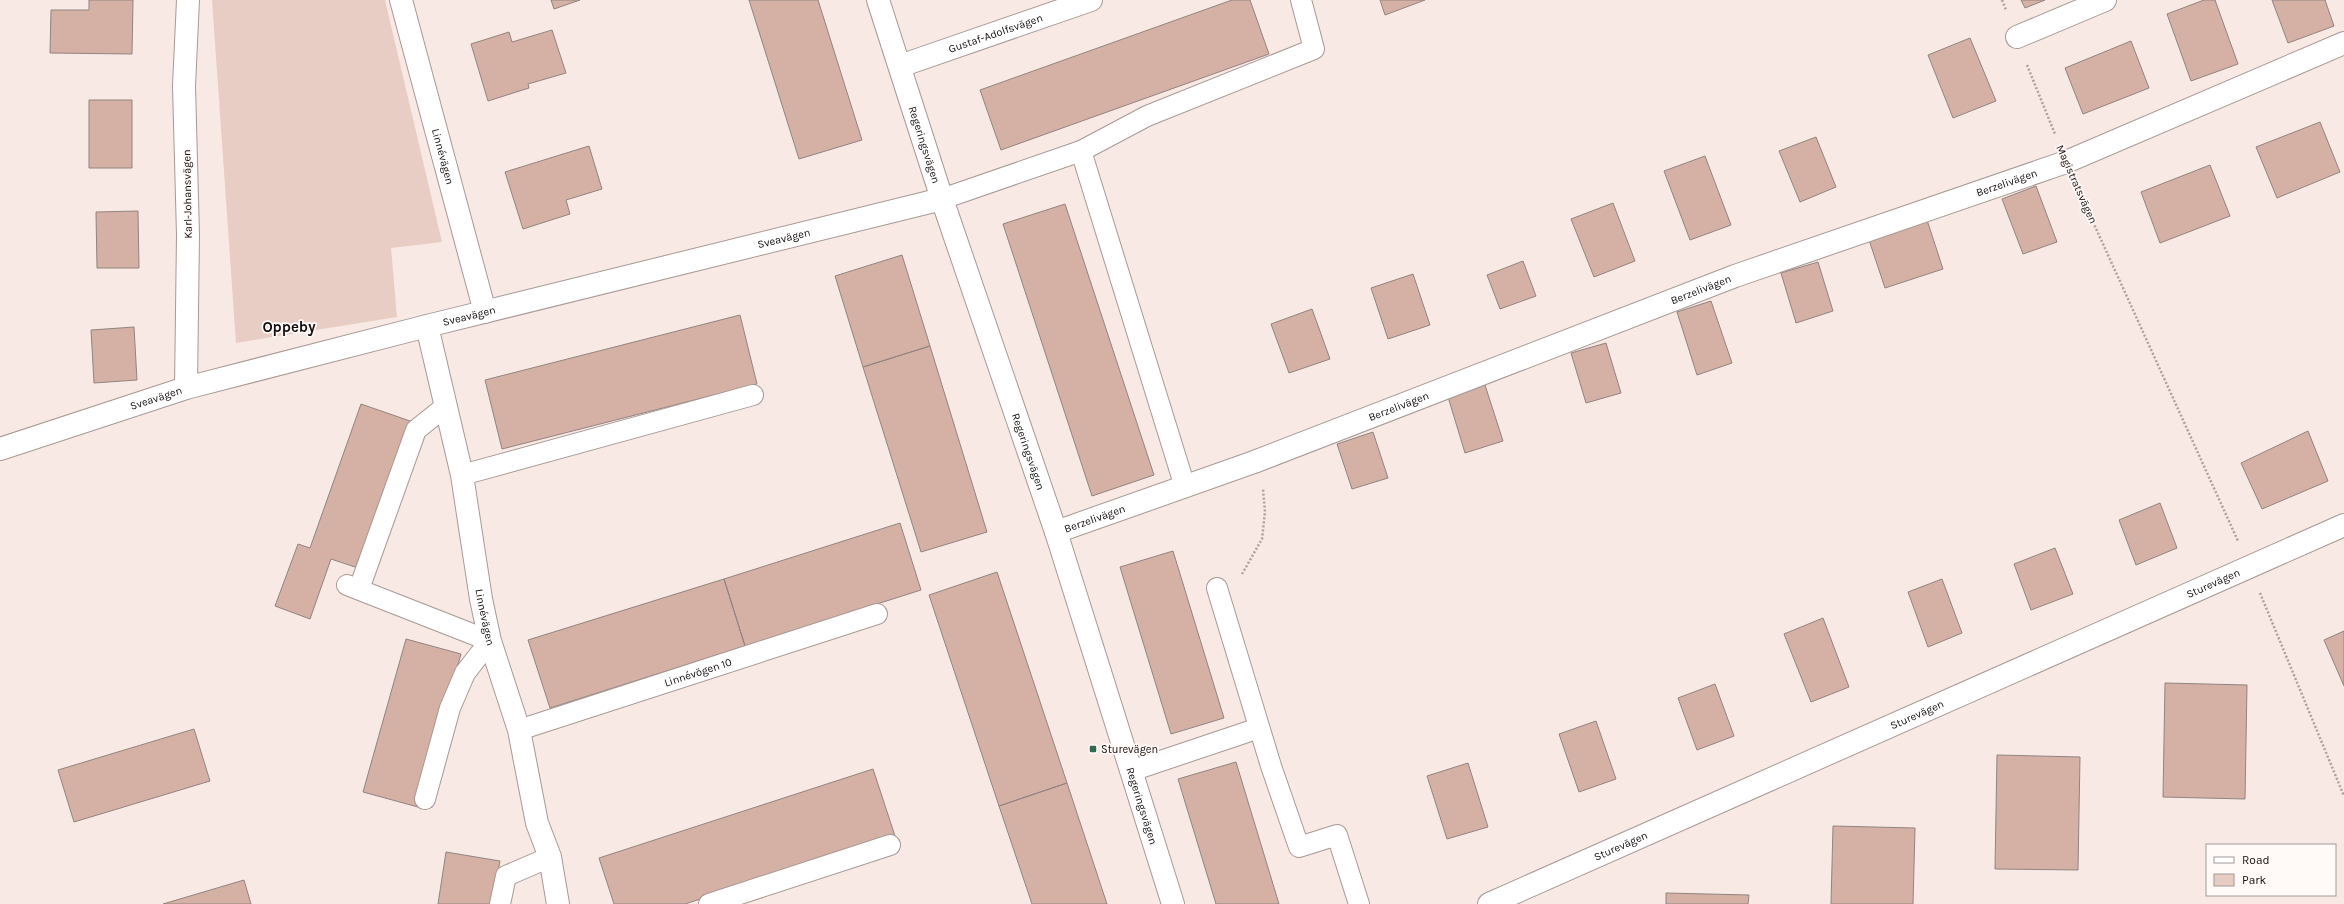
<svg xmlns="http://www.w3.org/2000/svg" width="2344" height="904" font-family="Karla,sans-serif">
  <style>
    .green { fill: #e8cdc4 }
    .building { fill: #d5b0a4; stroke: #918480 }
    .lines { fill: none; stroke-linecap: round; stroke-linejoin: round }
    .lane-casing { stroke: #a79995; stroke-width: 22 }
    .street-casing { stroke: #a79995; stroke-width: 24 }
    .path { stroke: #aca19d; stroke-width: 2.5; stroke-dasharray: 2 2; stroke-linecap: butt }
    .lane { stroke: #fff; stroke-width: 20 }
    .street { stroke: #fff; stroke-width: 22 }
    .poi-dot { fill: #31684f; stroke: #fff9f7; stroke-width: 1.5 }
    .labels { text-anchor: middle; stroke-width: 3.5; stroke-linejoin: round; paint-order: stroke }
    .street-label { font-size: 11px; fill: #120d0c; stroke: #fff9f7 }
    .poi-label { font-size: 11px; fill: #120d0c; stroke: #fff9f7; text-anchor: start }
    .district-label { font-size: 15px; font-weight: bold; fill: #120d0c; stroke: #fff9f7 }
  </style>
  <rect width="100%" height="100%" fill="#f8e9e4"/>
  <path class="green" d="M 212,0 L 385,0 L 442,242 L 391,248 L 397,317 L 236,343 Z"/>
  <path class="building" d="M 89,0 L 133,0 L 132,54 L 50,53 L 51,10 L 89,10 Z
    M 551,0 L 580,0 L 554,9 Z
    M 749,0 L 818,0 L 862,140 L 799,159 Z
    M 1232,0 L 1250,0 L 1269,54 L 1001,150 L 980,90 Z
    M 1380,0 L 1425,0 L 1385,15 Z
    M 2021,0 L 2045,0 L 2025,8 Z
    M 2204,0 L 2215,0 L 2238,64 L 2191,81 L 2167,14 Z
    M 2272,0 L 2325,0 L 2334,26 L 2288,43 Z
    M 552,30 L 566,73 L 528,84 L 529,88 L 488,101 L 471,44 L 509,32 L 512,42 Z
    M 1970,38 L 1996,101 L 1953,118 L 1928,55 Z
    M 2131,41 L 2149,88 L 2083,114 L 2065,68 Z
    M 89,100 L 132,100 L 132,168 L 89,168 Z
    M 2320,122 L 2340,172 L 2277,198 L 2256,147 Z
    M 1816,137 L 1836,187 L 1800,202 L 1779,151 Z
    M 589,146 L 602,189 L 566,200 L 570,214 L 523,229 L 505,172 Z
    M 1705,156 L 1731,225 L 1690,240 L 1664,171 Z
    M 2210,165 L 2230,216 L 2160,243 L 2141,192 Z
    M 2036,186 L 2057,242 L 2023,254 L 2002,199 Z
    M 1613,203 L 1635,261 L 1594,277 L 1571,219 Z
    M 1065,204 L 1154,475 L 1092,496 L 1003,224 Z
    M 138,211 L 139,268 L 97,268 L 96,212 Z
    M 1927,220 L 1943,269 L 1885,288 L 1869,240 Z
    M 902,255 L 930,346 L 863,367 L 835,276 Z
    M 1523,261 L 1536,296 L 1500,309 L 1487,275 Z
    M 1818,262 L 1833,311 L 1796,323 L 1781,273 Z
    M 1413,274 L 1430,325 L 1388,339 L 1371,288 Z
    M 1711,301 L 1732,363 L 1697,375 L 1677,312 Z
    M 1312,309 L 1330,359 L 1289,373 L 1271,324 Z
    M 740,315 L 757,384 L 502,449 L 485,380 Z
    M 134,327 L 137,380 L 94,383 L 91,330 Z
    M 1606,343 L 1621,393 L 1586,403 L 1571,353 Z
    M 930,346 L 987,532 L 921,552 L 863,367 Z
    M 1485,385 L 1503,441 L 1465,453 L 1448,397 Z
    M 361,404 L 413,422 L 361,569 L 331,559 L 310,619 L 275,606 L 298,544 L 310,548 Z
    M 2308,431 L 2328,481 L 2262,509 L 2241,463 Z
    M 1373,432 L 1388,478 L 1352,489 L 1337,444 Z
    M 2160,503 L 2177,548 L 2136,565 L 2119,520 Z
    M 900,523 L 921,590 L 745,646 L 724,579 Z
    M 2055,548 L 2073,594 L 2031,610 L 2014,564 Z
    M 1173,551 L 1224,718 L 1171,734 L 1120,567 Z
    M 997,572 L 1067,783 L 999,806 L 929,595 Z
    M 724,579 L 745,646 L 550,708 L 528,640 Z
    M 1942,579 L 1962,633 L 1928,647 L 1908,592 Z
    M 1823,618 L 1849,687 L 1811,702 L 1784,634 Z
    M 2344,631 L 2344,686 L 2324,640 Z
    M 406,639 L 461,654 L 418,807 L 363,792 Z
    M 2165,683 L 2247,685 L 2245,799 L 2163,797 Z
    M 1715,684 L 1734,736 L 1697,750 L 1678,698 Z
    M 1596,721 L 1616,779 L 1579,792 L 1559,734 Z
    M 194,729 L 210,781 L 74,822 L 58,770 Z
    M 1997,755 L 2080,757 L 2078,870 L 1995,869 Z
    M 1236,762 L 1279,904 L 1216,904 L 1178,779 Z
    M 1468,763 L 1488,827 L 1447,839 L 1427,776 Z
    M 873,769 L 895,836 L 685,904 L 614,904 L 599,858 Z
    M 1067,783 L 1107,904 L 1032,904 L 999,806 Z
    M 1833,826 L 1915,828 L 1913,904 L 1831,904 Z
    M 446,852 L 500,861 L 492,904 L 438,904 Z
    M 244,880 L 251,904 L 163,904 Z
    M 1666,893 L 1749,895 L 1748,904 L 1666,904 Z"/>
  <g class="lines">
    <g class="lane-casing">
      <g id="lane">
        <path d="M 1081,151 L 1185,487"/>
        <path d="M 942,199 L 1081,151 L 1147,116 L 1314,49 L 1301,0"/>
        <path d="M 462,475 L 753,395"/>
        <path d="M 347,585 L 490,641 L 465,673 L 450,708 L 425,799"/>
        <path d="M 1217,588 L 1271,766 L 1299,847 L 1337,835 L 1359,904"/>
        <path d="M 359,589 L 416,430 L 446,406"/>
        <path id="s1" d="M 519,730 L 877,614"/>
        <path d="M 1131,771 L 1259,728"/>
        <path d="M 500,904 L 506,876 L 550,857"/>
        <path d="M 709,904 L 890,845"/>
      </g>
    </g>
    <g class="street-casing">
      <g id="street">
        <path id="s2" d="M 401,0 L 485,312"/>
        <path id="s3" d="M 878,0 L 942,199 L 1056,532 L 1173,904"/>
        <path d="M 2017,37 L 2105,0"/>
        <path id="s4" d="M 900,66 L 1091,0"/>
        <path id="s5" d="M 427,326 L 462,475 L 481,599 L 490,641 L 519,730 L 537,823 L 550,857 L 558,904"/>
        <path d="M 186,388 L 188,235 L 184,86 L 188,0"/>
        <path id="s6" d="M 0,449 L 186,388 L 427,326 L 942,199"/>
        <path id="s7" d="M 1056,532 L 1254,462 L 1735,276 L 2066,162 L 2344,43"/>
        <path id="s8" d="M 1489,904 L 2344,525"/>
      </g>
    </g>
    <path class="path" d="M 2002,0 L 2006,10
      M 2027,65 L 2055,134
      M 2078,189 L 2238,541
      M 1242,574 L 1262,539 L 1265,512 L 1263,489
      M 2260,593 L 2344,796"/>
    <use href="#lane" class="lane"/>
    <use href="#street" class="street"/>
  </g>
  <rect class="poi-dot" x="1089" y="745" width="8" height="8" rx="2"/>
  <g class="labels">
    <g class="street-label">
      <text dy="4" stroke="none"><textPath href="#s4" startOffset="101">Gustaf-Adolfsvägen</textPath></text>
      <text dy="4" stroke="none"><textPath href="#s3" startOffset="152">Regeringsvägen</textPath></text>
      <text dy="4" stroke="none"><textPath href="#s2" startOffset="162">Linnévägen</textPath></text>
      <text dy="4" stroke="none"><textPath href="#s7" startOffset="1013">Berzelivägen</textPath></text>
      <text transform="translate(2077 184) rotate(66)" y="4">Magistratsvägen</text>
      <text transform="translate(187 194) rotate(-91)" y="4">Karl-Johansvägen</text>
      <text dy="4" stroke="none"><textPath href="#s6" startOffset="812">Sveavägen</textPath></text>
      <text dy="4" stroke="none"><textPath href="#s7" startOffset="689">Berzelivägen</textPath></text>
      <text dy="4" stroke="none"><textPath href="#s6" startOffset="488">Sveavägen</textPath></text>
      <text dy="4" stroke="none"><textPath href="#s6" startOffset="164">Sveavägen</textPath></text>
      <text dy="4" stroke="none"><textPath href="#s7" startOffset="365">Berzelivägen</textPath></text>
      <text dy="4" stroke="none"><textPath href="#s3" startOffset="476">Regeringsvägen</textPath></text>
      <text dy="4" stroke="none"><textPath href="#s7" startOffset="41">Berzelivägen</textPath></text>
      <text dy="4" stroke="none"><textPath href="#s8" startOffset="792">Sturevägen</textPath></text>
      <text dy="4" stroke="none"><textPath href="#s5" startOffset="297">Linnévägen</textPath></text>
      <text dy="4" stroke="none"><textPath href="#s1" startOffset="188">Linnévögen 10</textPath></text>
      <text dy="4" stroke="none"><textPath href="#s8" startOffset="468">Sturevägen</textPath></text>
      <text dy="4" stroke="none"><textPath href="#s3" startOffset="848">Regeringsvägen</textPath></text>
      <text dy="4" stroke="none"><textPath href="#s8" startOffset="144">Sturevägen</textPath></text>
    </g>
    <g class="poi-label">
      <text x="1101" y="753">Sturevägen</text>
    </g>
    <g class="district-label">
      <text x="289" y="332">Oppeby</text>
    </g>
  </g>
  <rect x="2206" y="844" width="130" height="52" fill="#fff9f7" stroke="#a09b99"/>
  <rect x="2214" y="857" width="20" height="6" fill="#ffffff" stroke="#a09b99"/>
  <text x="2242" y="864" font-size="12" fill="#120d0c">Road</text>
  <rect x="2214" y="874" width="20" height="12" fill="#e8cdc4" stroke="#a09b99"/>
  <text x="2242" y="884" font-size="12" fill="#120d0c">Park</text>
</svg>
